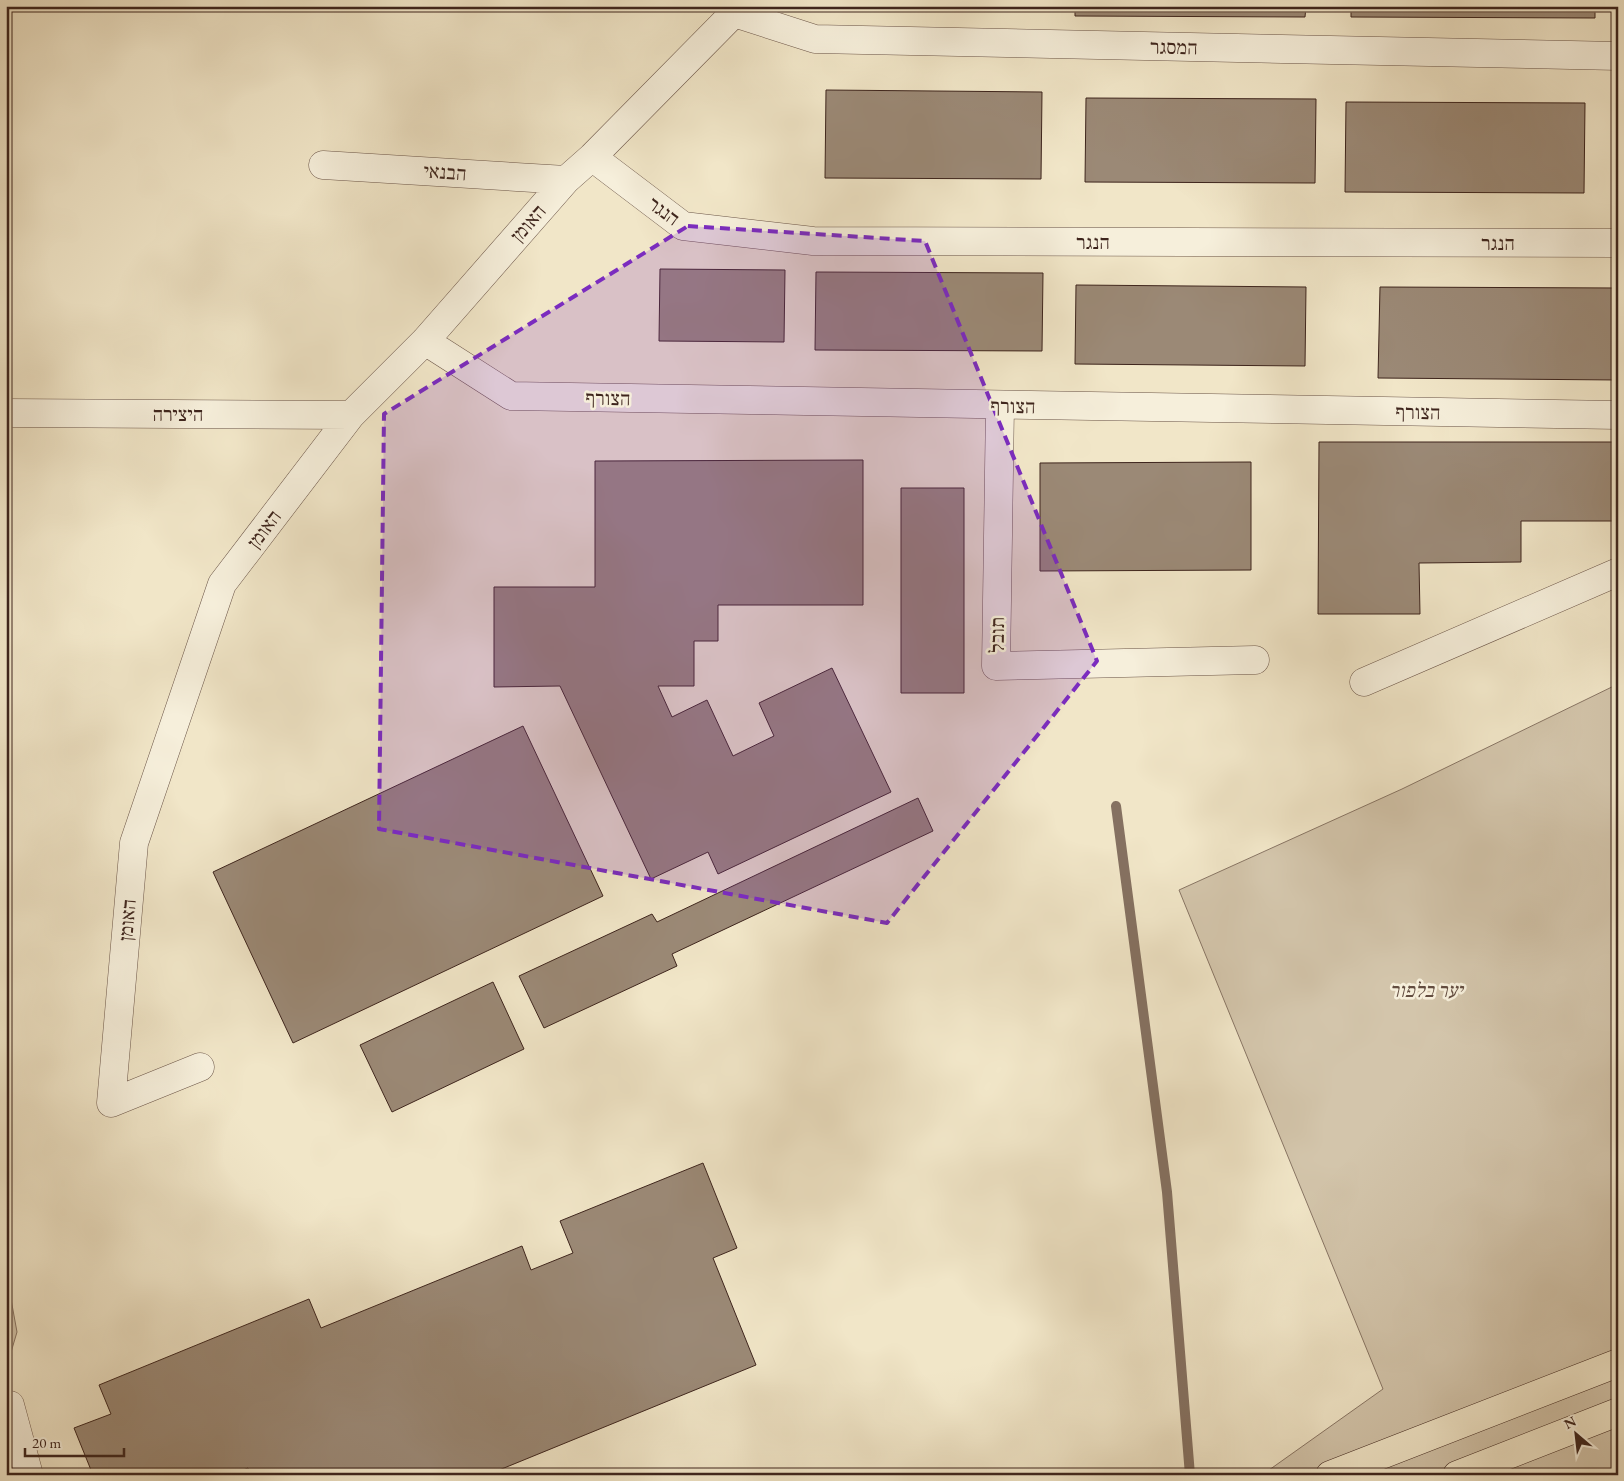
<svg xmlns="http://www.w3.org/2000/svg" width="1624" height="1481" font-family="'EB Garamond','Frank Ruhl Libre',serif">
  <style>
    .green { fill: #d3c5ab; stroke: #887564 }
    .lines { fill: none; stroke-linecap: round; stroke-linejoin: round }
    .stream { stroke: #857161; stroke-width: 10 }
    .building { fill: #9b8976; stroke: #3e251d }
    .minor-casing { stroke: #6b5548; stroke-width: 29 }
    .highway-casing { stroke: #3e251d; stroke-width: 29 }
    .minor { stroke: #f6efdb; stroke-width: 28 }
    .highway { stroke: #f1e6c8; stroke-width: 28 }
    .marked { fill: #7b2cbf; fill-opacity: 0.2; stroke: #7b2cbf; stroke-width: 4; stroke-dasharray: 10 6; stroke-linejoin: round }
    .labels { text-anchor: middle; stroke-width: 5; stroke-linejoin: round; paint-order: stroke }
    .street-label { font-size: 20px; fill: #3e251d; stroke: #f6efdb }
    .park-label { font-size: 20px; font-style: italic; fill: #634d40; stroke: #f6efdb }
  </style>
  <rect width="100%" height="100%" fill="#f1e6c8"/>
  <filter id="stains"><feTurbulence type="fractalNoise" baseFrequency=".004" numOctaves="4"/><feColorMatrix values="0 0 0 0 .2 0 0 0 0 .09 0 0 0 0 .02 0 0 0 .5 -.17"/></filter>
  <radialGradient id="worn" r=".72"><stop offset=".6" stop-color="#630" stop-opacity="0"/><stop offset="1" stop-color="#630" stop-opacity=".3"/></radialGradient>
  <path class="green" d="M 1618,684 L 1618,1475 L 1262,1475 L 1383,1389 L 1179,890 L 1402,789 Z
    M 6,1272 L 17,1332 L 6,1369 Z"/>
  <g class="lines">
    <path class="stream" d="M 1116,806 L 1167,1192 L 1190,1475"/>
  </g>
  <path class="building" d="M 1075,6 L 1306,6 L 1305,17 L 1075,16 Z
    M 1351,6 L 1595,6 L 1595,18 L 1351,17 Z
    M 826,90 L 1042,92 L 1041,179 L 825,178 Z
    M 1086,98 L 1316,99 L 1315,183 L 1085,182 Z
    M 1346,102 L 1585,103 L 1584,193 L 1345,192 Z
    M 660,269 L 785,270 L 784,342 L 659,341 Z
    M 816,272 L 1043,273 L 1042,351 L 815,350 Z
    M 1076,285 L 1306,287 L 1305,366 L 1075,364 Z
    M 1380,287 L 1618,288 L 1618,380 L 1378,378 Z
    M 1319,442 L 1618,442 L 1618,521 L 1521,521 L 1521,562 L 1419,563 L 1420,614 L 1318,614 Z
    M 863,460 L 863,605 L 718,605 L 718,641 L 694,641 L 694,686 L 658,686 L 672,717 L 707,700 L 733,756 L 774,736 L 759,703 L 832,668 L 891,792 L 718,874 L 708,852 L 651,879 L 560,686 L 494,687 L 494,587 L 595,587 L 595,461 Z
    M 1251,462 L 1251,570 L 1040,571 L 1040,463 Z
    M 901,488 L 964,488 L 964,693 L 901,693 Z
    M 523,726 L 603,896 L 293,1043 L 213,872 Z
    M 918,798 L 933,831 L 672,954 L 677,966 L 544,1028 L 519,976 L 652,914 L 657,922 Z
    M 493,982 L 524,1049 L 392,1112 L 360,1045 Z
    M 703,1163 L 737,1248 L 713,1258 L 756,1365 L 487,1475 L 250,1475 L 248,1468 L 231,1475 L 93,1475 L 74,1428 L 111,1414 L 99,1385 L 309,1299 L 321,1328 L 522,1246 L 531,1270 L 573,1253 L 560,1221 Z"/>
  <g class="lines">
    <g class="minor-casing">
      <path id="minor" d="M 734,13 L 815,39 L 1618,56
        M 592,157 L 683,226 L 813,241 L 1618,243
        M 323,165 L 566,180
        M 425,341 L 511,396 L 1618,415
        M 1000,406 L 996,666 L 1255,660
        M 6,413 L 351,415
        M 1364,682 L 1618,572
        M 200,1067 L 111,1103 L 134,843 L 222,584 L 351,415 L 425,341 L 566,180 L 592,157 L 741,6
        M 10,1405 L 29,1475"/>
    </g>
    <g class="highway-casing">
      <path id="highway" d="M 1330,1475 L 1618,1363
        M 1457,1475 L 1618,1412"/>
    </g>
    <use href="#minor" class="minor"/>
    <use href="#highway" class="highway"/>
  </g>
  <path class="marked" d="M 688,226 L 925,241 L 1097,661 L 887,923 L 379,829 L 384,414 Z"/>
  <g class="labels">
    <g class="street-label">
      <text transform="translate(1174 47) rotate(1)" y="7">המסגר</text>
      <text transform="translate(445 172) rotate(4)" y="7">הבנאי</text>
      <text transform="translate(664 211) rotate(36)" y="7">הנגר</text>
      <text transform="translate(528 223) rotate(-49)" y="7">האומן</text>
      <text x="1093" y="249">הנגר</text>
      <text x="1498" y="250">הנגר</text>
      <text transform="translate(608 398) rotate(1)" y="7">הצורף</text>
      <text transform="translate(1013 406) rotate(1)" y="7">הצורף</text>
      <text transform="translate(1418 412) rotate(1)" y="7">הצורף</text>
      <text x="178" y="421">היצירה</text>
      <text transform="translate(264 529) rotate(-53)" y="7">האומן</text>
      <text transform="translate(997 635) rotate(-89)" y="7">תובל</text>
      <text transform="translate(127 920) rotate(-85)" y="7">האומן</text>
    </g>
    <g class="park-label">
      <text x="1426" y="997">יער בלפור</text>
    </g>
  </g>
  <rect width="1624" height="1481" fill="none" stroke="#f1e6c8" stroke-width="25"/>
  <rect x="8" y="8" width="1609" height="1466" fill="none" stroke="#3e251d" stroke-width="2.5"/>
  <rect x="12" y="12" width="1599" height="1456" fill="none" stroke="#3e251d"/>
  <g transform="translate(1576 1434) rotate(332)" stroke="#f6efdb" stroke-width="4" paint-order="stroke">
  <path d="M0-4L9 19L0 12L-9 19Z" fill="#3e251d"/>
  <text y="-8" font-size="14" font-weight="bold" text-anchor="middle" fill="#3e251d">N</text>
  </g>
  <path d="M25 1448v8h99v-8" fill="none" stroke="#3e251d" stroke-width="2.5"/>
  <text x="32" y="1448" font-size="15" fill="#3e251d" stroke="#f6efdb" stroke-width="4" paint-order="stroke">20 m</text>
  <rect width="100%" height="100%" filter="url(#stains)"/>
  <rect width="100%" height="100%" fill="url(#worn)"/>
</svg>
